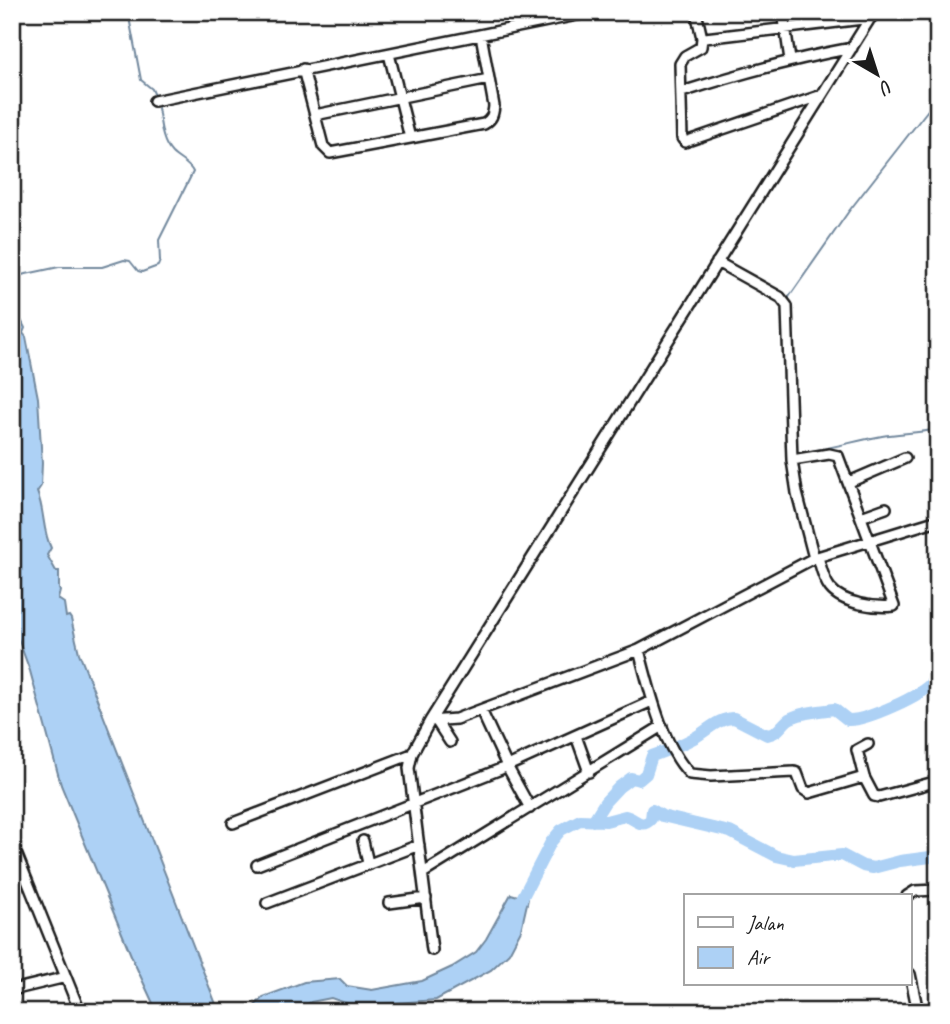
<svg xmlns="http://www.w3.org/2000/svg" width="950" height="1024" font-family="Caveat,sans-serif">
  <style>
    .water { fill: #add1f5; stroke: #73899e; stroke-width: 2 }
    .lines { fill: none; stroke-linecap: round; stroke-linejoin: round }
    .stream { stroke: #73899e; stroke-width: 2 }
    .river { stroke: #add1f5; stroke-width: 12 }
    .minor-casing { stroke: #1c1c1c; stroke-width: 14 }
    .minor { stroke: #fff; stroke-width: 9 }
  </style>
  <rect width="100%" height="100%" fill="#fff"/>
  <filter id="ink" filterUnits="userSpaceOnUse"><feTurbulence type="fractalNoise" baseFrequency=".0143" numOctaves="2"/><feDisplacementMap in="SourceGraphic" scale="14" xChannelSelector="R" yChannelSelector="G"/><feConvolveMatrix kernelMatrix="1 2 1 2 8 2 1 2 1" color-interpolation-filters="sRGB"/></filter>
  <g filter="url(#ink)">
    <path class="water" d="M 12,278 L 20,318 L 25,328 L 23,333 L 26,337 L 38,398 L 42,463 L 41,486 L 37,492 C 45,511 42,530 51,548 L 47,555 L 56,571 L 59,571 L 59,589 L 60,591 L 58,599 L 64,603 L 66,617 L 69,616 L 71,619 L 79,653 L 219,1012 L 157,1012 L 133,960 L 61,785 L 30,671 L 12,622 Z
      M 511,894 L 528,899 L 521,930 L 509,953 L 491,970 L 436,1000 L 354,1006 L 331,998 L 311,1002 L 295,1012 L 249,1012 L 263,997 L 304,982 L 340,979 L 347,986 L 372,990 L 422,981 L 452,967 L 476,952 L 486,939 Z"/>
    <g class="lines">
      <path class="stream" d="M 128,12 L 141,80 L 152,89 L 156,98
        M 12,277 L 59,267 L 102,267 L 124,260 L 130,261 L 138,271 L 142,272 L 158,266 L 160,261 L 159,240 L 193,172 C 189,163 179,160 172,153 C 160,140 161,120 157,103
        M 789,301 L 789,297 L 849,211 L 938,97
        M 794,453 C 824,451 853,441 882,436 C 901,433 919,433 938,429"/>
      <path class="river" d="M 593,821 L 605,802 L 619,787 L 631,778 L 639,780 L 646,774 L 652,756 C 666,751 681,745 694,738 C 707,731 718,718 734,718 L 767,735 C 779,733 781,725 789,719 C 801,712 821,711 834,709 L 848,720 C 865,721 924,695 932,682 C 936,675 934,668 938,662
        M 515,912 L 551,842 L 561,830 L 580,820 L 606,821 L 625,816 C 636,818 641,830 651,819 L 652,810 L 662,816 L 730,832 L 776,856 L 794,860 L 842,855 L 863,866 L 873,868 L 900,861 L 938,856"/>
      <g class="minor-casing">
        <path id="minor" d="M 696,12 L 702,38 L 705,38 L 871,18
          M 783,12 L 790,60
          M 702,38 L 701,47 L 685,56 L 680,64 L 682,138 L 685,142 L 822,95
          M 303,69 L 323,146 L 330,153 L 410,138 L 389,54
          M 682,92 C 738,74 793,59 852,48
          M 154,101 L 592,12
          M 315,115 L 489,79
          M 410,138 L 484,124 C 492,119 493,115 494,106 L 481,35
          M 717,262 L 780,297 L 787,306 L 792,460 L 797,493 L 814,558
          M 792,460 L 829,454 L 838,456 L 894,606 C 875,608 843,604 830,588 C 823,579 821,567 818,557
          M 849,482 L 905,458
          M 861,517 L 886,508
          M 639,650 C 649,688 662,746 690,774 L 711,776 L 794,772 L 797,773 L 803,789 L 809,793 L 864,777 L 874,796 L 879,797 L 938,781
          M 481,710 L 507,766 L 530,808
          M 430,721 L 456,719 L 639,650 L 814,558 L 938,520
          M 437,722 L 450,742
          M 576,736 L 589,772
          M 864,777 L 857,750 L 868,744
          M 233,823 L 412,754
          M 363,841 L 368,863
          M 12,843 L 80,1012
          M 257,865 L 501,769 L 652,701
          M 423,873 L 662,726
          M 907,896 L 915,891 L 938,890
          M 267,903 L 419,845
          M 389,903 L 426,898
          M 432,950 L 409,768 L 412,754 L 430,721 L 874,12
          M 910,974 L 918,1012
          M 12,990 L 66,977
          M 12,1002 L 15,1012"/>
      </g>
      <use href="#minor" class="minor"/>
    </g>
  </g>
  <rect width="950" height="1024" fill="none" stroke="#fff" stroke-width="42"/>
  <rect x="21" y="21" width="908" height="982" fill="none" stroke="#1c1c1c" stroke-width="2.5" filter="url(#ink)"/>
  <rect x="684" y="894" width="228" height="91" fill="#ffffff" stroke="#a4a4a4" stroke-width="2"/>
  <rect x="698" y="917" width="35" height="10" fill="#ffffff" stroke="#a4a4a4" stroke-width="2"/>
  <text x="747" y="930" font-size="21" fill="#1c1c1c">Jalan</text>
  <rect x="698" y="947" width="35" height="21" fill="#add1f5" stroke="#a4a4a4" stroke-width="2"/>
  <text x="747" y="964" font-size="21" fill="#1c1c1c">Air</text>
  <g transform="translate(877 74) rotate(141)" stroke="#ffffff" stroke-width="5" paint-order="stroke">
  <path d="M0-5L12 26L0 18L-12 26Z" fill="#1c1c1c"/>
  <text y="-10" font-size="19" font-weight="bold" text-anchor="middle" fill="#1c1c1c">U</text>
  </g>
</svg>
